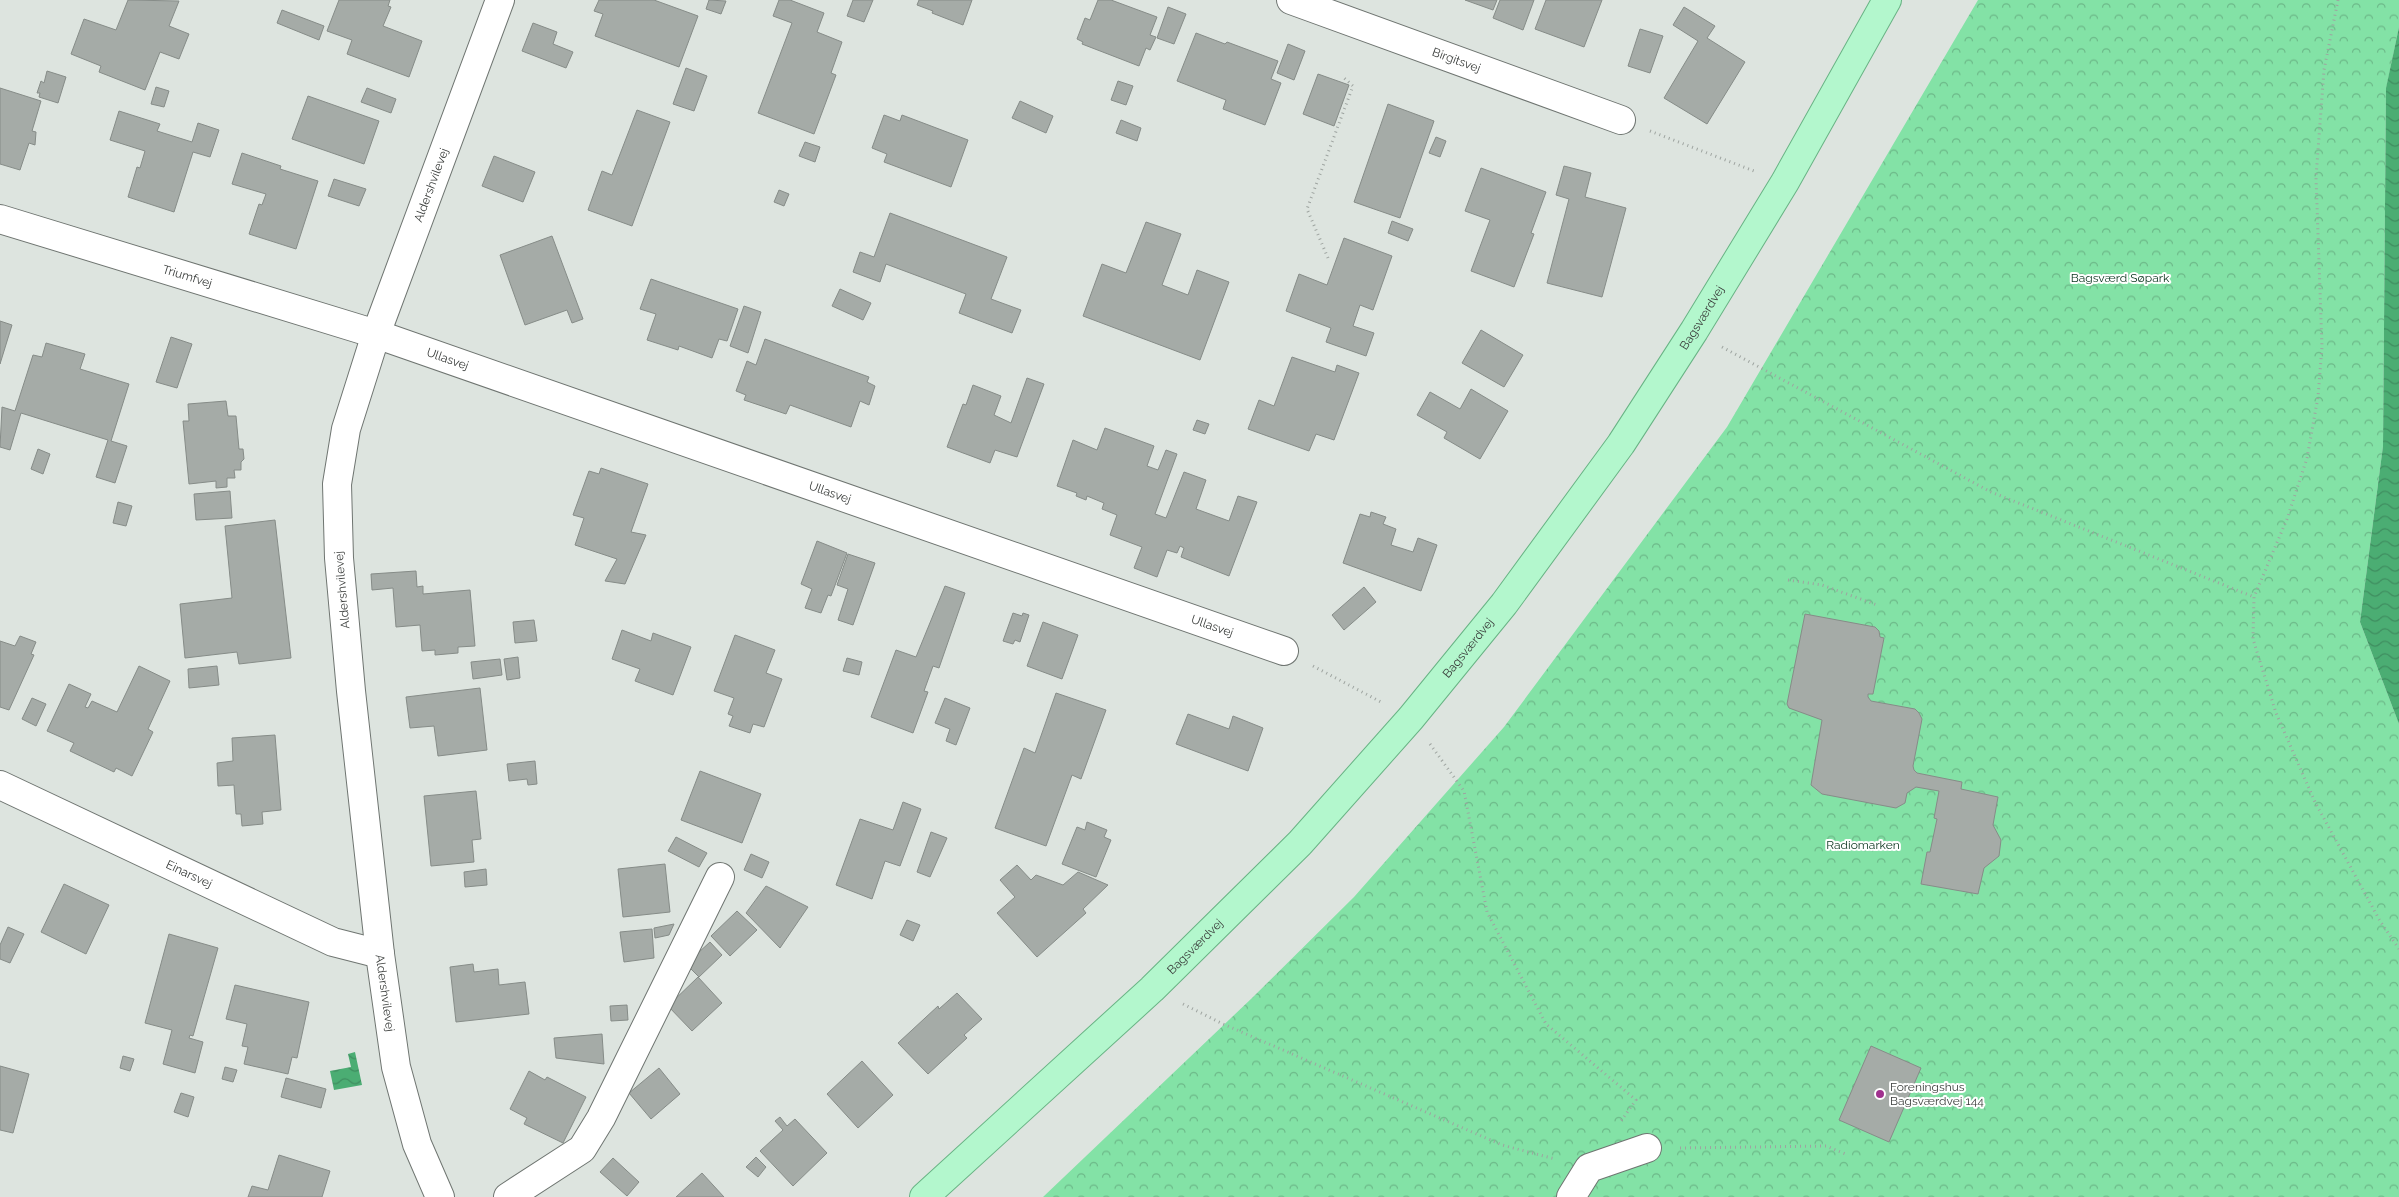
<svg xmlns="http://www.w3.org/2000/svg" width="2399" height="1197" font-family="Raleway,sans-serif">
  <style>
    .park { fill: url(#park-crowns) }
    .water { fill: url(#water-waves) }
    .building { fill: #a5aba7; stroke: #868c88 }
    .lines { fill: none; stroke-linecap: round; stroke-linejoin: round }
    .minor-casing { stroke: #6f7571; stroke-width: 30 }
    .major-casing { stroke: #68b384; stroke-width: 30 }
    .path { stroke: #9ea4a0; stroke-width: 3; stroke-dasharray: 1 4; stroke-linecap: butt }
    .minor { stroke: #fff; stroke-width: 28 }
    .major { stroke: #b3f7cd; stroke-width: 28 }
    .poi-dot { fill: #a0318e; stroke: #fff; stroke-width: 2 }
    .labels { text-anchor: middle; stroke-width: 4; stroke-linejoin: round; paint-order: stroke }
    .street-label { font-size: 12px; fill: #3a3d3b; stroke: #fff }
    .park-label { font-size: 12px; fill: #09341d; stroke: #fff }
    .poi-label { font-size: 12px; fill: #3a3d3b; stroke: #fff; text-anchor: start }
  </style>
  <defs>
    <pattern id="park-crowns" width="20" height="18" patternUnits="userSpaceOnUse" patternTransform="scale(1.25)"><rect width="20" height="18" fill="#83e2a6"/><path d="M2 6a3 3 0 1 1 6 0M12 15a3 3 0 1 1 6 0" fill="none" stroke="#6cb888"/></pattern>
    <pattern id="water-waves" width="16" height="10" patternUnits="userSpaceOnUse" patternTransform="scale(1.25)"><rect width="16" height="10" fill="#4bad73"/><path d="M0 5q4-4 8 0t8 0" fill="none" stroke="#3f8e60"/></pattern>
  </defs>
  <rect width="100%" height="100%" fill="#dde4df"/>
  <path class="park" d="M 1978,0 L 2399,0 L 2399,27 L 2386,89 L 2383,446 L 2360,622 L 2399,724 L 2399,1197 L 1043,1197 L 1252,998 L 1354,897 L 1504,727 L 1727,427 Z"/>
  <path class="water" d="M 2399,27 L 2399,724 L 2360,622 L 2383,446 L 2386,88 Z
    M 355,1052 L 362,1085 L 334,1090 L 330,1071 L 351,1067 L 348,1054 Z"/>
  <path class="building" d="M 128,0 L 179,1 L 169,26 L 189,34 L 179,59 L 160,52 L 145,90 L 99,72 L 101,66 L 71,54 L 84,19 L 116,30 Z
    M 339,0 L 390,0 L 388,6 L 391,7 L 383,26 L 422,41 L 409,77 L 347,54 L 352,40 L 327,31 Z
    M 599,0 L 654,0 L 698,16 L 679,67 L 595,36 L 603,14 L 594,11 Z
    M 709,0 L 726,1 L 721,14 L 706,9 Z
    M 779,0 L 790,0 L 824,13 L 817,32 L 842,42 L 831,73 L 836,75 L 814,134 L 758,113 L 792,23 L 773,16 Z
    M 853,0 L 873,0 L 864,22 L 847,16 Z
    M 919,0 L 972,0 L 963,25 L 932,13 L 933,11 L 917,5 Z
    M 1098,0 L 1111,0 L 1157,17 L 1150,35 L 1156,37 L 1150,50 L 1146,48 L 1139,66 L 1082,44 L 1083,42 L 1077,39 L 1085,18 L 1090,20 Z
    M 1465,0 L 1497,0 L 1493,10 Z
    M 1500,0 L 1534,0 L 1523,30 L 1493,18 Z
    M 1546,0 L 1602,0 L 1584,47 L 1535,29 Z
    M 1168,7 L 1186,14 L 1174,44 L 1157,38 Z
    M 1684,7 L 1715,26 L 1707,38 L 1745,62 L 1707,124 L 1664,98 L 1698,41 L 1673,25 Z
    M 282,10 L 324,26 L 319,40 L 277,23 Z
    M 533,23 L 557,32 L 553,44 L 573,52 L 566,68 L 522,51 Z
    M 1640,29 L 1663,36 L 1650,73 L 1628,66 Z
    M 1196,33 L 1225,44 L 1227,42 L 1278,61 L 1271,79 L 1281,83 L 1265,125 L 1223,109 L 1226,100 L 1177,81 Z
    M 1288,44 L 1305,51 L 1294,80 L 1277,73 Z
    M 686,68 L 707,76 L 694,111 L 673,104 Z
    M 47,71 L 66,77 L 58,103 L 39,97 L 40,93 L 37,93 L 41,81 L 44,83 Z
    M 1318,74 L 1349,85 L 1334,126 L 1303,114 Z
    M 1118,81 L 1133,86 L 1126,105 L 1111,100 Z
    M 156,87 L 169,91 L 164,107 L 151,104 Z
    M 0,88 L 41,101 L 32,131 L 36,132 L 35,145 L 29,143 L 20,170 L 0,164 Z
    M 367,88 L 396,99 L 391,113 L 361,102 Z
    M 308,96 L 379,121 L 364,164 L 292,139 Z
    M 1020,101 L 1053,116 L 1046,133 L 1012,118 Z
    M 1388,104 L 1434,121 L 1400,218 L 1354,202 Z
    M 637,110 L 670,122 L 632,226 L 588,210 L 602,171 L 612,175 Z
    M 119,111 L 160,124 L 157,131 L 192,142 L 198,123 L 219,130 L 210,157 L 193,152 L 174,212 L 128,197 L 137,167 L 140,168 L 145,151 L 110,140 Z
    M 884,115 L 900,121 L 902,115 L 968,140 L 951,187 L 884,162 L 887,154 L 872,148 Z
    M 1121,120 L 1141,128 L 1137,141 L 1116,133 Z
    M 1436,137 L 1446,141 L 1440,157 L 1429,153 Z
    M 805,142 L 820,147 L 815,162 L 799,156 Z
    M 242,153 L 281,166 L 280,169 L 318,181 L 296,249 L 249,234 L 259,204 L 262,205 L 266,194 L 232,184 Z
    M 494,156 L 535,172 L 523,202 L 482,186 Z
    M 1564,166 L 1591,173 L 1585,197 L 1626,208 L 1602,297 L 1547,283 L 1569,199 L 1556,195 Z
    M 1481,168 L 1546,192 L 1531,233 L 1534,234 L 1514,287 L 1471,271 L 1490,220 L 1465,211 Z
    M 334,179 L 366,189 L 359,206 L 328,196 Z
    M 779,190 L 789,194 L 784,206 L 774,202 Z
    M 890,213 L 1007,257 L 991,299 L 1021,310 L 1012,333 L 959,313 L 966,294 L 886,264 L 880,282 L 853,272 L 860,252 L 874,257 Z
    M 1392,221 L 1413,229 L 1408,241 L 1388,233 Z
    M 1146,222 L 1181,234 L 1162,285 L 1188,295 L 1197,270 L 1229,282 L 1200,360 L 1083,316 L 1102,264 L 1126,273 Z
    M 552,236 L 583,319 L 572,323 L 567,310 L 525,325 L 500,255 Z
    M 1344,238 L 1392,256 L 1373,310 L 1360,305 L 1353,326 L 1374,333 L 1366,356 L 1326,342 L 1331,328 L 1286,311 L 1299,274 L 1327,285 Z
    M 651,279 L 738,309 L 727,341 L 719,339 L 712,358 L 679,346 L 678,350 L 647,340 L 656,314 L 640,309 Z
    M 840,289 L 871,303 L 863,320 L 832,306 Z
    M 744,306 L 761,312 L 748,353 L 730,346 Z
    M 0,321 L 12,325 L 0,364 Z
    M 1481,330 L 1523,355 L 1504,387 L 1462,363 Z
    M 171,337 L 192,344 L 177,388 L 156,382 Z
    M 765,339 L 869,377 L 867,382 L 875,386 L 869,405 L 860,401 L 851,427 L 790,405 L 786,414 L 744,400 L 746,395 L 736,391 L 747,361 L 756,365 Z
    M 46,343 L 85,354 L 80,369 L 129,384 L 111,441 L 127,446 L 115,483 L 96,477 L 108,440 L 21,413 L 10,450 L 0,447 L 2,407 L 15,411 L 33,355 L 42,357 Z
    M 1292,357 L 1335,372 L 1337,365 L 1359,373 L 1334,440 L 1316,434 L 1309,451 L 1248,429 L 1259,400 L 1274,406 Z
    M 1027,378 L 1044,384 L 1017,457 L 995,450 L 990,463 L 947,447 L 963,404 L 966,405 L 973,385 L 1001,396 L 994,415 L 1011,423 Z
    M 1471,389 L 1508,411 L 1480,459 L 1444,438 L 1447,432 L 1417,415 L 1430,392 L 1460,409 Z
    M 226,401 L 228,416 L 236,416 L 239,449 L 243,449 L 244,459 L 241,462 L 241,470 L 234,470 L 235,478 L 227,478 L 227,487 L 216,488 L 216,481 L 189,484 L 183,421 L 189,421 L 188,404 Z
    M 1197,420 L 1209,424 L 1205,434 L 1193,430 Z
    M 1105,428 L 1154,446 L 1147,466 L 1158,470 L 1166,450 L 1177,454 L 1155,514 L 1166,518 L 1184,472 L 1206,480 L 1196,509 L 1229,521 L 1238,496 L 1257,502 L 1229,576 L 1181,557 L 1184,548 L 1180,546 L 1177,553 L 1167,550 L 1157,577 L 1134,568 L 1142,547 L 1110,535 L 1117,515 L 1102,509 L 1104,503 L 1087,496 L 1086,500 L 1076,496 L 1077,493 L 1057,486 L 1073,440 L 1097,450 Z
    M 38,449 L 50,454 L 43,474 L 31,469 Z
    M 601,468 L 648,484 L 631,532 L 646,535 L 625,584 L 605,581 L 617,559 L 575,545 L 584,518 L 573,515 L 589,471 L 599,474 Z
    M 230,491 L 232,518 L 196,520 L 194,494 Z
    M 118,502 L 132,506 L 126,526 L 113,523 Z
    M 1371,512 L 1386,517 L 1383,524 L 1396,529 L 1391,545 L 1413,552 L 1418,538 L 1437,545 L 1421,591 L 1343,563 L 1360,514 L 1370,517 Z
    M 275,520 L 291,658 L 239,664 L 237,652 L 185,658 L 180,604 L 232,598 L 225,526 Z
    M 817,541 L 847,553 L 831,596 L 828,595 L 821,613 L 805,608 L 812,589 L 801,584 Z
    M 848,554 L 875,563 L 853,625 L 838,620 L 848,589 L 837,585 Z
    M 416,571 L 417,587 L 423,586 L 423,594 L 470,590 L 475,646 L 458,647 L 458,653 L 435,655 L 435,650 L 422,651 L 420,625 L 396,627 L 393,588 L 372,590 L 371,574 Z
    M 945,586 L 965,593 L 939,668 L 933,666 L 924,691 L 928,692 L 913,733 L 871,717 L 896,650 L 916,657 Z
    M 1364,587 L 1376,602 L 1344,630 L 1332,615 Z
    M 1013,613 L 1022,616 L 1023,613 L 1029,615 L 1020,642 L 1015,640 L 1013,644 L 1003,641 Z
    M 1805,614 L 1875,627 L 1879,631 L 1880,637 L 1884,638 L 1873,694 L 1868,694 L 1868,697 L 1871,701 L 1915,709 L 1919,713 L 1922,719 L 1913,766 L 1914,770 L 1917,773 L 1962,782 L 1961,789 L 1998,797 L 1993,825 L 2001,840 L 1999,856 L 1984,868 L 1978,894 L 1921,884 L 1927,852 L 1930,852 L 1937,819 L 1934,818 L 1939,791 L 1916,787 L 1907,793 L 1905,803 L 1896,808 L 1822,794 L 1811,785 L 1822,720 L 1789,708 L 1787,704 Z
    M 534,620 L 537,641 L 515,643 L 513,622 Z
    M 1043,622 L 1078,635 L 1062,679 L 1027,666 Z
    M 622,630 L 651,641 L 653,633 L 691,647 L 673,695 L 635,681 L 640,669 L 612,659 Z
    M 735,635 L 775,650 L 766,673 L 782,679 L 764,727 L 753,724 L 750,733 L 729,726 L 733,716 L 728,714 L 734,698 L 714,691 Z
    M 20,636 L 36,642 L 31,654 L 34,655 L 9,710 L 0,707 L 0,641 L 15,646 Z
    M 518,657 L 520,678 L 507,680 L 504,659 Z
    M 847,658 L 862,662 L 859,675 L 843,671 Z
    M 500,659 L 502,675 L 473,679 L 471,662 Z
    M 139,666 L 170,681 L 148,729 L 153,732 L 132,776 L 116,768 L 114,772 L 70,751 L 74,743 L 47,731 L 69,684 L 91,694 L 85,707 L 88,708 L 92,701 L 117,712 Z
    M 217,666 L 219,685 L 189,688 L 188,669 Z
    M 480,688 L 487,750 L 438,756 L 434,726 L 410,728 L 406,697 Z
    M 1056,693 L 1106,710 L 1081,779 L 1072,775 L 1046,846 L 995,828 L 1024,748 L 1035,753 Z
    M 32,698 L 46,704 L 36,726 L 22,719 Z
    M 945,698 L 970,708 L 956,745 L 946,741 L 950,729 L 935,723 Z
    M 1188,714 L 1229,729 L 1233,716 L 1263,728 L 1248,771 L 1176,744 Z
    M 275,735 L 281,810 L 262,812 L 263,824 L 242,826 L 241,814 L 236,814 L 234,785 L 218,786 L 217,763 L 233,761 L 232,738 Z
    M 535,761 L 537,784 L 528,785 L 527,779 L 509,781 L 507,764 Z
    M 700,771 L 761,794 L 742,843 L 681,820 Z
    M 476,791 L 481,839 L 472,840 L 474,862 L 431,866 L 424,796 Z
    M 903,802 L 921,809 L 900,866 L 885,861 L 872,899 L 836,885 L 860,819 L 893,830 Z
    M 1087,822 L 1107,830 L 1104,837 L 1111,840 L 1096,877 L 1062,864 L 1077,827 L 1085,830 Z
    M 931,832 L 947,838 L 930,877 L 917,872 Z
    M 676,837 L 707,853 L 699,867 L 668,851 Z
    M 751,854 L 769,862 L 762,878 L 744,870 Z
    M 665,864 L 670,912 L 623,917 L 618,869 Z
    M 1017,865 L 1031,880 L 1036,875 L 1063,885 L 1078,872 L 1108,885 L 1083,909 L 1086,913 L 1037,957 L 997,913 L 1015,897 L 1000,880 Z
    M 486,869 L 487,885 L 465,887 L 464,872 Z
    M 64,884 L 109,905 L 86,954 L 41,932 Z
    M 766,886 L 808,907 L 780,948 L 746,913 Z
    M 737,911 L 757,930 L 730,956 L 711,936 Z
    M 907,920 L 920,925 L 913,941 L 900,935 Z
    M 674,924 L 669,935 L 655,938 L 654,928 Z
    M 8,927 L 24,934 L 10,963 L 0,959 L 0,945 Z
    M 652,929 L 654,958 L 624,962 L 620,932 Z
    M 169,934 L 218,948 L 193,1036 L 190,1035 L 189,1038 L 203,1042 L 195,1073 L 163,1064 L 172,1030 L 145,1023 Z
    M 710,942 L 722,955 L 699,977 L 686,964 Z
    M 473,964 L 474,972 L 498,969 L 499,985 L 525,982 L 529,1014 L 456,1022 L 450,967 Z
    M 698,977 L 722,1003 L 692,1031 L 668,1006 Z
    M 235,985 L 309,1002 L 297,1058 L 292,1057 L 288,1074 L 244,1064 L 248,1047 L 242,1046 L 247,1024 L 226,1019 Z
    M 957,993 L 982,1019 L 964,1035 L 967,1038 L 928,1074 L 898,1043 L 938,1006 L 939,1009 Z
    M 627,1005 L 628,1020 L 611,1021 L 610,1006 Z
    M 602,1034 L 604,1064 L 556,1058 L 554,1038 Z
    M 1871,1046 L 1921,1068 L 1889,1142 L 1839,1120 Z
    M 123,1056 L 134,1059 L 130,1071 L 120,1068 Z
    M 862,1061 L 893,1095 L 858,1128 L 827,1094 Z
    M 0,1066 L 29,1074 L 13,1133 L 0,1130 Z
    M 225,1067 L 237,1070 L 233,1082 L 222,1079 Z
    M 659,1068 L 680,1094 L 651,1119 L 629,1093 Z
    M 529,1071 L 545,1080 L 547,1077 L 586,1097 L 563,1143 L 524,1124 L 527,1118 L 510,1109 Z
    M 286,1078 L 326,1089 L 321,1108 L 281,1097 Z
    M 181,1093 L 194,1097 L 188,1117 L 174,1112 Z
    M 780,1117 L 787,1126 L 795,1119 L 827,1153 L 793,1186 L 760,1151 L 783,1130 L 775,1121 Z
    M 279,1155 L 330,1171 L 322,1197 L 248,1197 L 252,1186 L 268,1190 Z
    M 756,1157 L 766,1167 L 758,1177 L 746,1167 Z
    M 613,1158 L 639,1182 L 627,1196 L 600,1172 Z
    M 702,1173 L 724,1197 L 676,1197 Z"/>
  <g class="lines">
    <g class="minor-casing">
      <g id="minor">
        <path id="s1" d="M 1291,0 L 1621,120"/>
        <path id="s2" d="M 0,219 L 376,334 L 1284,651"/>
        <path id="s3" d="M 0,785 L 333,942 L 380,954"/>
        <path id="s4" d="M 440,1197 L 417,1144 L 396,1067 L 380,954 L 351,691 L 339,558 L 337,484 L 346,429 L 376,334 L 500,0"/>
        <path d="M 508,1197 L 582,1149 L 601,1118 L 720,877"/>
        <path d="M 1571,1197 L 1589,1168 L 1647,1148"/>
      </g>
    </g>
    <g class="major-casing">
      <g id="major">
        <path id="s5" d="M 924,1197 L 1152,989 L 1300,843 L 1411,718 L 1504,604 L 1621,444 L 1694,331 L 1785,182 L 1887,0"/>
      </g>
    </g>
    <path class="path" d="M 2338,0 L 2324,70 L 2316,177 L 2322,347 L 2318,397 L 2307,458 L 2287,519 L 2254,597 L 2253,639 L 2276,713 L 2315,802 L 2380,921 L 2399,949
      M 1650,131 L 1754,171
      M 1328,258 L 1307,209 L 1353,86 L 1343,77
      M 1722,347 L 1991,492 L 2254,597
      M 1788,580 L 1822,585 L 1877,605
      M 1313,666 L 1381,702
      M 1430,744 L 1464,791 L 1487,912 L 1546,1024 L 1636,1100 L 1621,1121
      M 1183,1004 L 1223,1024 L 1502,1145 L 1555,1159
      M 1680,1148 L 1826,1146 L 1848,1155"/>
    <use href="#minor" class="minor"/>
    <use href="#major" class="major"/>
  </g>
  <circle class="poi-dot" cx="1880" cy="1094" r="5"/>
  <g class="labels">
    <g class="street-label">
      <text dy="4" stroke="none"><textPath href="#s1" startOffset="176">Birgitsvej</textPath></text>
      <text dy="4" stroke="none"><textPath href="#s4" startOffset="1038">Aldershvilevej</textPath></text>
      <text dy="4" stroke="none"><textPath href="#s2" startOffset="196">Triumfvej</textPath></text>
      <text dy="4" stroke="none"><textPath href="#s5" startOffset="1179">Bagsværdvej</textPath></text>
      <text dy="4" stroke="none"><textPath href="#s2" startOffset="469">Ullasvej</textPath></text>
      <text dy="4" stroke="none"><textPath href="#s2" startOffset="874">Ullasvej</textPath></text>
      <text transform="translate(342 590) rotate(-95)" y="4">Aldershvilevej</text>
      <text dy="4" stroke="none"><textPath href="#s2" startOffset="1279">Ullasvej</textPath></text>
      <text dy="4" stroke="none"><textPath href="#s5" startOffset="774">Bagsværdvej</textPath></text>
      <text dy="4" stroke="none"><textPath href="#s3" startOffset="209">Einarsvej</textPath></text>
      <text dy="4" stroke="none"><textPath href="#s5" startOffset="369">Bagsværdvej</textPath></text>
      <text transform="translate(385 993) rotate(82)" y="4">Aldershvilevej</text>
    </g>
    <g class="park-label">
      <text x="2120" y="282">Bagsværd Søpark</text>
      <text x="1863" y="849">Radiomarken</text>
    </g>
    <g class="poi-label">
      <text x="1890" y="1091">Foreningshus<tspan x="1890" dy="14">Bagsværdvej 144</tspan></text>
    </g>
  </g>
</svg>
